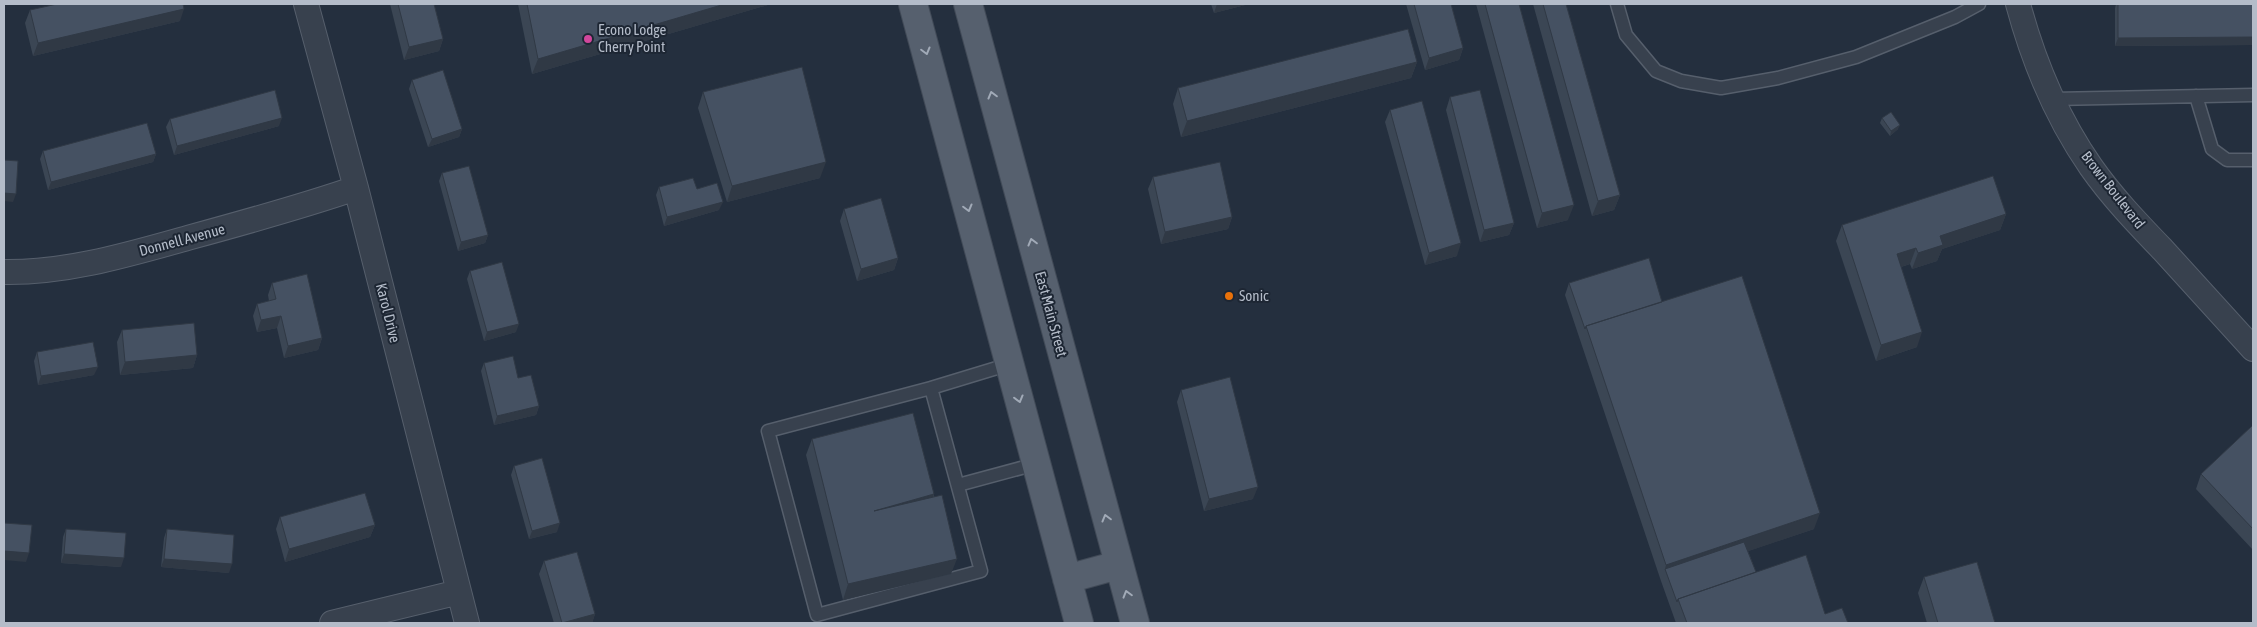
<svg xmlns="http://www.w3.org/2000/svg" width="2257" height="627" font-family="'Asap Condensed',sans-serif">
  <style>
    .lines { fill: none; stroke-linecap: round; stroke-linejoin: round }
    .service-casing { stroke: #565f6c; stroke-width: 15 }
    .minor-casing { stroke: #565f6c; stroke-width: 26 }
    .primary-casing { stroke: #414a57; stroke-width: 30 }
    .service { stroke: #38414e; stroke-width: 12 }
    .minor { stroke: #38414e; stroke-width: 24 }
    .primary { stroke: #56606e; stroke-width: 28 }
    .wall { fill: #3b4654 }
    .shaded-wall { fill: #303945 }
    .building { fill: #455162; stroke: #303945 }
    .oneway { stroke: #a1aab7 }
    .hotel-dot { fill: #d1479c; stroke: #1d2633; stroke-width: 2 }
    .food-dot { fill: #e8710a; stroke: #1d2633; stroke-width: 2 }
    .labels { text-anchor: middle; stroke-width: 4; stroke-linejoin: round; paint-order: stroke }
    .poi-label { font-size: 15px; fill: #b4bcc9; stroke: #1d2633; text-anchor: start }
    .street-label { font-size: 15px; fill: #b4bcc9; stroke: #1d2633 }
  </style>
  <rect width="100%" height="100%" fill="#242f3e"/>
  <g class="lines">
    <g class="service-casing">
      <path id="service" d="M 1617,4 L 1626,35 L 1656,71 L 1681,81 L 1721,88 L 1778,78 L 1856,57 L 1955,17 L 1979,4
        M 2196,96 L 2212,149 L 2227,160 L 2253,160
        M 2053,99 L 2253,95
        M 931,388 L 981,571 L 817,615 L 768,431 Z
        M 931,388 L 1010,364
        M 958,485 L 1036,464"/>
    </g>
    <g class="minor-casing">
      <path id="minor" d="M 306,4 L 356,188 L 467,623
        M 2018,4 C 2033,60 2057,118 2091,167 C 2112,197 2138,224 2163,250 C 2193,283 2223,316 2253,349
        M 4,272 C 68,273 130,254 191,237 C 246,222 301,207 356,188
        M 332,623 L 459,592"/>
    </g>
    <g class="primary-casing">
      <path id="primary" d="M 913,4 L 1079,623
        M 968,4 L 1135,623
        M 1067,579 L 1118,565"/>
    </g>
    <use href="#service" class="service"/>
    <use href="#minor" class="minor"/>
    <use href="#primary" class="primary"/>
  </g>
  <path class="wall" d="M 390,4 L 434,4 L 443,39 L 439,51 L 404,60 Z
    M 518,4 L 771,4 L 532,74 Z
    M 1211,4 L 1249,4 L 1214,13 Z
    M 1406,4 L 1451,4 L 1463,48 L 1459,60 L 1425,70 Z
    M 1476,4 L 1519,4 L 1568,220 L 1537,228 Z
    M 1533,4 L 1566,4 L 1620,195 L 1614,210 L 1592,216 Z
    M 2116,4 L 2253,4 L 2253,45 L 2115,46 L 2115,8 Z
    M 30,10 L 180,21 L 33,56 L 25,23 Z
    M 1417,62 L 1411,78 L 1181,137 L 1173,104 L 1178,88 Z
    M 412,80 L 462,129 L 459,137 L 428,147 L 409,89 Z
    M 703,92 L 820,178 L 727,202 L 698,108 Z
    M 1450,97 L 1514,223 L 1509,235 L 1480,242 L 1446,110 Z
    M 1390,110 L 1457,256 L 1425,265 L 1385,122 Z
    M 1882,118 L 1898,129 L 1890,136 L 1880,123 Z
    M 170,119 L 279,126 L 174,155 L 166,127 Z
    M 43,151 L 156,154 L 153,162 L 48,190 L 40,159 Z
    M 442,173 L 488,235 L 485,243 L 458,251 L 439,181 Z
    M 1153,177 L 1232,217 L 1228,229 L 1161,244 L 1148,189 Z
    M 659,187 L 697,189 L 719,210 L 664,226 L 656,195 Z
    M 844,209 L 898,258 L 894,270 L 857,281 L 840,221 Z
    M 2006,214 L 2000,230 L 1942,249 L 1937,261 L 1912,269 L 1910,264 L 1901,267 L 1917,347 L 1876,361 L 1836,241 L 1842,225 Z
    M 470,271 L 516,332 L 484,341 L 467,279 Z
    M 272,283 L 322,338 L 318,350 L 284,358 L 277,328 L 257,332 L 253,316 L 257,304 L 269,301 L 268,295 Z
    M 1569,283 L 1662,302 L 1814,529 L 1748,551 L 1756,572 L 1825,614 L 1848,623 L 1676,623 L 1661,581 L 1565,295 Z
    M 122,330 L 197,355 L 193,368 L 120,375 L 117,342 Z
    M 37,352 L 94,375 L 38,385 L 34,361 Z
    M 484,363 L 518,378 L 539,406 L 536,415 L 494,425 L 481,371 Z
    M 1181,390 L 1253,499 L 1204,511 L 1177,402 Z
    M 2253,425 L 2253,550 L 2196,489 L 2201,474 Z
    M 812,439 L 934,494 L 934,497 L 951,574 L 843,600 L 806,455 Z
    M 514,466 L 557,532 L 529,539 L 511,475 Z
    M 280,517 L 375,525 L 370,537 L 285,562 L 276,529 Z
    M 66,529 L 121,567 L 61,563 L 63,537 Z
    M 167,529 L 229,573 L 161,567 L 164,538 Z
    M 544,561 L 595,614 L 592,623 L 554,623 L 539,574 Z
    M 1924,577 L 1995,623 L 1927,623 L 1918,593 Z"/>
  <path class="shaded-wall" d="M 725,4 L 771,4 L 532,74 L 538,59 Z
    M 1217,4 L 1249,4 L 1214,13 Z
    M 184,9 L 180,21 L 33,56 L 38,43 Z
    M 2253,37 L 2253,45 L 2115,46 L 2118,38 Z
    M 443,39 L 439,51 L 404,60 L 409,47 Z
    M 1463,48 L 1459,60 L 1425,70 L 1429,58 Z
    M 1417,62 L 1411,78 L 1181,137 L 1187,121 Z
    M 282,118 L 279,126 L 174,155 L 177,146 Z
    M 1900,125 L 1898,129 L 1890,136 L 1891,131 Z
    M 462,129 L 459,137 L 428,147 L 432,139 Z
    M 156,154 L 153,162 L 48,190 L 51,182 Z
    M 826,162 L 820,178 L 727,202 L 732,186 Z
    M 4,193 L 16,194 L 13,202 L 4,201 Z
    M 1620,195 L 1614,210 L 1592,216 L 1598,201 Z
    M 723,202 L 719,210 L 664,226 L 667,217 Z
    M 1574,205 L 1568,220 L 1537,228 L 1542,213 Z
    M 2006,214 L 2000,230 L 1942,249 L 1937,261 L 1912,269 L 1918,253 L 1940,236 Z
    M 1232,217 L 1228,229 L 1161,244 L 1165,232 Z
    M 1514,223 L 1509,235 L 1480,242 L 1484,230 Z
    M 488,235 L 485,243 L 458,251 L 461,242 Z
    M 1461,243 L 1457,256 L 1425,265 L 1429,253 Z
    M 1916,248 L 1910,264 L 1891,270 L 1897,254 Z
    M 898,258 L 894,270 L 857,281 L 861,269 Z
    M 281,316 L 277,328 L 257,332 L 261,320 Z
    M 519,324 L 516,332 L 484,341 L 487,332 Z
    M 1922,332 L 1917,347 L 1876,361 L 1881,345 Z
    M 322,338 L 318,350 L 284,358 L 288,346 Z
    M 197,355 L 193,368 L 120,375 L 125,362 Z
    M 98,367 L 94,375 L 38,385 L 41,376 Z
    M 539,406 L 536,415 L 494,425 L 497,416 Z
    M 1258,487 L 1253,499 L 1204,511 L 1209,499 Z
    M 934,494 L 929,510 L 874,511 Z
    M 1820,513 L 1814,529 L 1669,578 L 1665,569 L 1666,565 Z
    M 560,523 L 557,532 L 529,539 L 532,531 Z
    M 375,525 L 370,537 L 285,562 L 289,549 Z
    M 4,551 L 29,553 L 26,562 L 4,560 Z
    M 64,554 L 124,558 L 121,567 L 61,563 Z
    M 164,559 L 232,564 L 229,573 L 161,567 Z
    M 957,559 L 951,574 L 843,600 L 848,584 Z
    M 595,614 L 592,623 L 563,623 Z"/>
  <path class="building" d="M 57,4 L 183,4 L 184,9 L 38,43 L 30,10 Z
    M 398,4 L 434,4 L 443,39 L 409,47 Z
    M 527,4 L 725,4 L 538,59 Z
    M 1414,4 L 1451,4 L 1463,48 L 1429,58 Z
    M 1485,4 L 1519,4 L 1574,205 L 1542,213 Z
    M 1543,4 L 1566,4 L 1620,195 L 1598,201 Z
    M 2118,4 L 2253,4 L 2253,37 L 2118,38 Z
    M 1408,29 L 1417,62 L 1187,121 L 1178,88 Z
    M 802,67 L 826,162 L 732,186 L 703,92 Z
    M 443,70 L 462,129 L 432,139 L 412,80 Z
    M 275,90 L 282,118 L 177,146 L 170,119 Z
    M 1480,90 L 1514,223 L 1484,230 L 1450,97 Z
    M 1422,101 L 1461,243 L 1429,253 L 1390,110 Z
    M 1891,112 L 1900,125 L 1891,131 L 1882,118 Z
    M 147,123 L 156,154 L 51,182 L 43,151 Z
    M 4,160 L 18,161 L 16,194 L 4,193 Z
    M 1220,162 L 1232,217 L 1165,232 L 1153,177 Z
    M 469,166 L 488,235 L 461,242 L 442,173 Z
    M 1993,176 L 2006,214 L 1940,236 L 1943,245 L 1918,253 L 1916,248 L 1897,254 L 1922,332 L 1881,345 L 1842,225 Z
    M 693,178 L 697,189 L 717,183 L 723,202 L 667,217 L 659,187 Z
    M 881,198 L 898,258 L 861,269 L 844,209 Z
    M 1649,258 L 1662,302 L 1586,326 L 1585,329 L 1569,283 Z
    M 502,262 L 519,324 L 487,332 L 470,271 Z
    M 307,274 L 322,338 L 288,346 L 281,316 L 261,320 L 257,304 L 276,299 L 272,283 Z
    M 1742,276 L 1820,513 L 1666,565 L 1586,326 Z
    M 194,323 L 197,355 L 125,362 L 122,330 Z
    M 93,342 L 98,367 L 41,376 L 37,352 Z
    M 513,356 L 518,378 L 531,375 L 539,406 L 497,416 L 484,363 Z
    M 1230,377 L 1258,487 L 1209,499 L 1181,390 Z
    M 913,413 L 934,494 L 874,511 L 942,495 L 957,559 L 848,584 L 812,439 Z
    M 2253,425 L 2253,529 L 2201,474 Z
    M 542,458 L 560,523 L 532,531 L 514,466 Z
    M 365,493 L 375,525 L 289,549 L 280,517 Z
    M 4,523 L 32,525 L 29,553 L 4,551 Z
    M 66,529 L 126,533 L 124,558 L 64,554 Z
    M 167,529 L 234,535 L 232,564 L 164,559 Z
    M 1744,542 L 1756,572 L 1678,599 L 1677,602 L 1665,569 Z
    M 577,552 L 595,614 L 562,623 L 544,561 Z
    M 1806,555 L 1825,614 L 1842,608 L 1848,623 L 1687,623 L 1678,599 Z
    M 1977,562 L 1995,623 L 1938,623 L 1924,577 Z"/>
  <defs><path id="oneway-chevron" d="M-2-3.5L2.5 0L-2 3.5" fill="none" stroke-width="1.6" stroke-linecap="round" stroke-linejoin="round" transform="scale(1.25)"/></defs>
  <g class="oneway">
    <use href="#oneway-chevron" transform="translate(926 51) rotate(75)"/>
    <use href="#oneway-chevron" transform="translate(992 95) rotate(-105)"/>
    <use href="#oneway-chevron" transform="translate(968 208) rotate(75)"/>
    <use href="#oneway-chevron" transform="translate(1032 242) rotate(-105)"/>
    <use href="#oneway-chevron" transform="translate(1019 399) rotate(75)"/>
    <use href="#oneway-chevron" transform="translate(1106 518) rotate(-105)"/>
    <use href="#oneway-chevron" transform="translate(1127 594) rotate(-106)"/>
  </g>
  <circle class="hotel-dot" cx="588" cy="39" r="5"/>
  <circle class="food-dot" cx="1229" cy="296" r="5"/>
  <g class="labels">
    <g class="poi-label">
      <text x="598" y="35">Econo Lodge<tspan x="598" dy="17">Cherry Point</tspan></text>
      <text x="1239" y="301">Sonic</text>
    </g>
    <g class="street-label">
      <text transform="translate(2113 190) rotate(52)" y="5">Brown Boulevard</text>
      <text transform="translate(182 240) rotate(-15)" y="5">Donnell Avenue</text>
      <text transform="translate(388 313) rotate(76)" y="5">Karol Drive</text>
      <text transform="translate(1051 314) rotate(75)" y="5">East Main Street</text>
    </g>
  </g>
  <rect width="2257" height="627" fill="none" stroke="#b4bcc9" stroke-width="10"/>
</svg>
